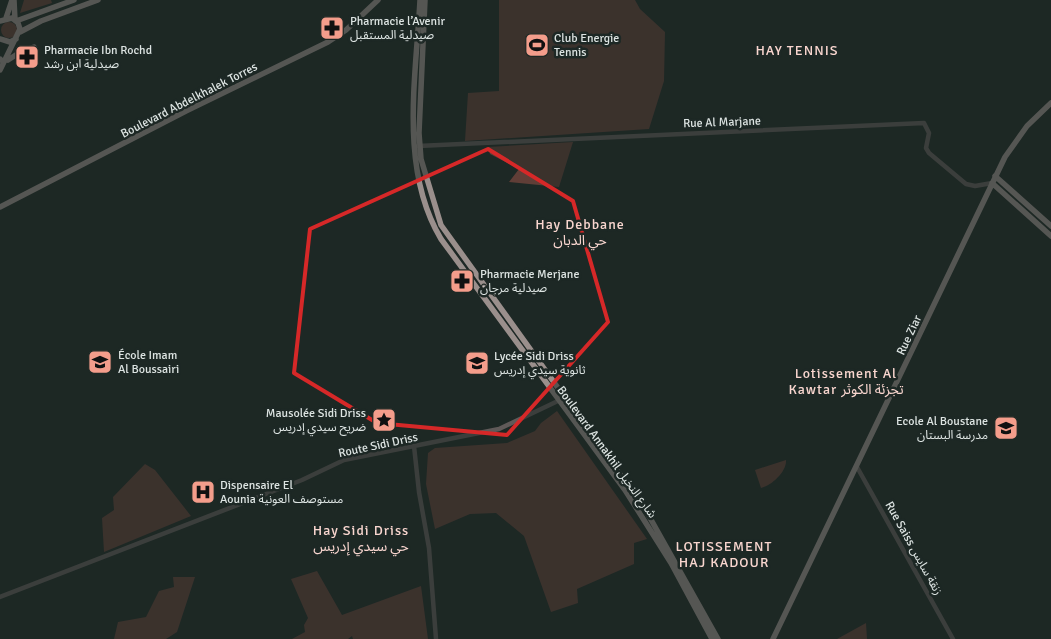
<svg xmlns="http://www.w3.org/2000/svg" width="1051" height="639" font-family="Signika,'Noto Sans Arabic',sans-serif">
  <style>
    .green { fill: #603e37 }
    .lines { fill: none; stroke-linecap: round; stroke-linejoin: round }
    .minor { stroke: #605a59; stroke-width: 4.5 }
    .major { stroke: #9a8f8c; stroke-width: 5.5 }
    .marked { fill: none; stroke: #d62828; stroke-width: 4; stroke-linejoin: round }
    .labels { text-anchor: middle; stroke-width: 5; stroke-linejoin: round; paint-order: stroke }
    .poi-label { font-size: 12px; fill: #dde4e2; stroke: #1d2825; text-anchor: start }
    .street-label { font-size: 12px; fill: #dde4e2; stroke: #1d2825 }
    .neighbourhood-label { font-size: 14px; letter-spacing: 1px; fill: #f9d6cf; stroke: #1d2825 }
  </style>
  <rect width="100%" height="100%" fill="#1d2825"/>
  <path class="green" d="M 24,0 L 51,0 L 52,3 L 20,13 Z
    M 499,0 L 635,0 L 640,9 L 665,32 L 664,81 L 649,129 L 465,141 L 468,93 L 499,91 Z
    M1 30a8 8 0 1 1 16 0a8 8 0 1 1-16 0Z
    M 573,142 L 559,187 L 509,182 L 519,169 L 490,154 L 488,147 Z
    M 557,411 L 647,539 L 634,543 L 634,564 L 577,589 L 578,603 L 551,612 L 524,536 L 496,513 L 470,514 L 435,529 L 426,484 L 428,453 L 435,448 L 507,443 L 535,431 L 541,423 Z
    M 786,460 C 787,472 771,486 761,488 L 755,470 Z
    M 145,464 L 155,470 L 191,516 L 104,552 L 102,518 L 114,510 L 113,497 Z
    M 317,571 L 342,615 L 421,586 L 428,639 L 353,639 L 352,636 L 348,639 L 292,639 L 305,632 L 304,625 L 308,618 L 291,579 Z
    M 173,577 L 195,577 L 177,632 L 166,639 L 114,639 L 118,622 L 146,617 L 159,591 L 174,587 Z
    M 866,623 L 867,639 L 837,639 Z"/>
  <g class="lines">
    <path class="minor" d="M 418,146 L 924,123 L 929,133 L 926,148 L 929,153 L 966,184 L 975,186 L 992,183
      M 414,446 L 419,492 L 429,548 L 436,639
      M 857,467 L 953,639
      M 0,597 L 302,480 L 344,460 L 499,429 L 560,400"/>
    <path class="major" d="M 14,0 L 15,20
      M 420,0 C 416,78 399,169 441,239 L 625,490 L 671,563 L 712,639
      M 425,0 L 419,133 L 421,159 L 441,225 L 645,509 L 718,639
      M 6,18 L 12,0
      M 0,21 L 12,18 L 18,23 L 20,29 L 0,70
      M 16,21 L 74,0
      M 20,32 L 41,21 L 98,0
      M 0,39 L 10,42 L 16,39
      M 0,59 L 0,60
      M 8,60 L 22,51 L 34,47
      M 995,176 L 1051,226
      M 992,183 L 1051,236
      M 0,207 L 186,111 L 328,42 L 346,30 L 378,0
      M 773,639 L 1005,157 L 1027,126 L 1051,103"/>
  </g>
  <path d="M0 0H1051V639H0ZM 488,149 L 573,201 L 608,322 L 507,435 L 377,423 L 294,373 L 310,229 Z" fill="#1d2825" fill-opacity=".55" fill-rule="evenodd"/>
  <path class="marked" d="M 488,149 L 573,201 L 608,322 L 507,435 L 377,423 L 294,373 L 310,229 Z"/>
  <defs>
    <g id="pharmacy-square" transform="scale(1.25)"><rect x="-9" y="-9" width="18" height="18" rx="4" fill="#f49d8b" stroke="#1d2825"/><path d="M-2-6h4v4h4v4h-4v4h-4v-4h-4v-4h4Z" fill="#111"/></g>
    <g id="stadium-square" transform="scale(1.25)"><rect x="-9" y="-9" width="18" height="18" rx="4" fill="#f49d8b" stroke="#1d2825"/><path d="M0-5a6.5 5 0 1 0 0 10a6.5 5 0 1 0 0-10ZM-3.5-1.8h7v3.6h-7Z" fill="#111"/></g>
    <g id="school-square" transform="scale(1.25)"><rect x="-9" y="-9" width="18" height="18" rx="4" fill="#f49d8b" stroke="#1d2825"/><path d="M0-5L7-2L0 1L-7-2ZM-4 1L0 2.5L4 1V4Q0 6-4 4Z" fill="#111"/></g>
    <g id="sight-square" transform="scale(1.25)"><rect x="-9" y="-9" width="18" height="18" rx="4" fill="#f49d8b" stroke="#1d2825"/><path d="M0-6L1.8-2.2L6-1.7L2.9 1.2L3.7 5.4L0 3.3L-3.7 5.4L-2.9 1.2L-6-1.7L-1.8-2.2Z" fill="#111"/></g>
    <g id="hospital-square" transform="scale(1.25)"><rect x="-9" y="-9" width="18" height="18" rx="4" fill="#f49d8b" stroke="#1d2825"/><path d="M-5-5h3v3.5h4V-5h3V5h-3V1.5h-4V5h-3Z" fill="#111"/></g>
  </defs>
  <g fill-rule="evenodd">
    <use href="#pharmacy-square" x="332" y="28"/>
    <use href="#stadium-square" x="537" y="45"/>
    <use href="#pharmacy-square" x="27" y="57"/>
    <use href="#pharmacy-square" x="462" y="281"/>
    <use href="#school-square" x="100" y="362"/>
    <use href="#school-square" x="477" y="363"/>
    <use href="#sight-square" x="384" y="420"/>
    <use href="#school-square" x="1006" y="428"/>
    <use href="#hospital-square" x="203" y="492"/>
  </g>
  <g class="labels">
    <g class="poi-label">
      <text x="350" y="25">Pharmacie l’Avenir<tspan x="350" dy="14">صيدلية المستقبل</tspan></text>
      <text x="554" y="42">Club Energie<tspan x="554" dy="14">Tennis</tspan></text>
      <text x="44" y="54">Pharmacie Ibn Rochd<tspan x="44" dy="14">صيدلية ابن رشد</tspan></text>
      <text x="480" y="278">Pharmacie Merjane<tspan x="480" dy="14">صيدلية مرجان</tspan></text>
      <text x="118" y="359">École Imam<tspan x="118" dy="14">Al Boussairi</tspan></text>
      <text x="494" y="360">Lycée Sidi Driss<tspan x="494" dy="14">ثانوية سيدي إدريس</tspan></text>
      <text x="366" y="417" text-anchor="end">Mausolée Sidi Driss<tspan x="366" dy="14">ضريح سيدي إدريس</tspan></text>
      <text x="988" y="425" text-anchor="end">Ecole Al Boustane<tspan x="988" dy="14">مدرسة البستان</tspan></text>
      <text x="220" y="489">Dispensaire El<tspan x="220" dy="14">Aounia مستوصف العونية</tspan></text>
    </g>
    <g class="street-label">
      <text transform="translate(189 100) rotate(-27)" y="4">Boulevard Abdelkhalek Torres</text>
      <text transform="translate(722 122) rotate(-2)" y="4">Rue Al Marjane</text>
      <text transform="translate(909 335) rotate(-65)" y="4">Rue Ziar</text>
      <text transform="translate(378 445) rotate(-12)" y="4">Route Sidi Driss</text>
      <text transform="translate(607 452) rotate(54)" y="4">Boulevard Annakhil شارع النخيل</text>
      <text transform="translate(914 548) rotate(61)" y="4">Rue Saiss زنقة سايس</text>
    </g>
    <g class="neighbourhood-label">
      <text x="797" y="55">HAY TENNIS</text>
      <text x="580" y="229">Hay Debbane<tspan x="580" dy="16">حي الدبان</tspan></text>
      <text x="846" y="378">Lotissement Al<tspan x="846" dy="16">Kawtar تجزئة الكوثر</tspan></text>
      <text x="361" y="535">Hay Sidi Driss<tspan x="361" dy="16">حي سيدي إدريس</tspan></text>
      <text x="724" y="551">LOTISSEMENT<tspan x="724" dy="16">HAJ KADOUR</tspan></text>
    </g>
  </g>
</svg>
